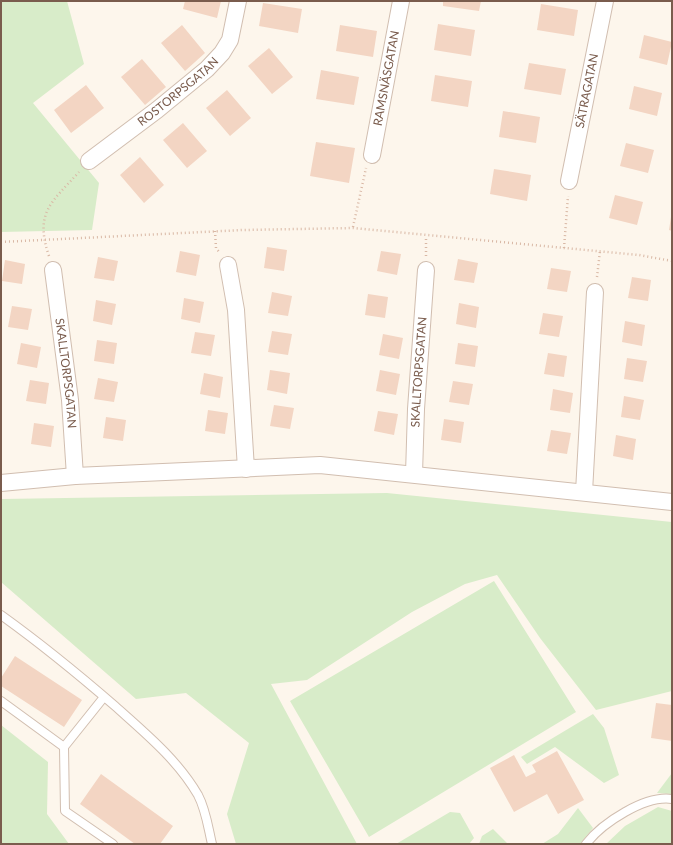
<svg xmlns="http://www.w3.org/2000/svg" width="673" height="845" font-family="Lato,sans-serif">
  <style>
    .green { fill: #d8ecc9 }
    .building { fill: #f3d5c3 }
    .lines { fill: none; stroke-linecap: round; stroke-linejoin: round }
    .lane-casing { stroke: #d1beb0; stroke-width: 10 }
    .street-casing { stroke: #d1beb0; stroke-width: 18 }
    .path { stroke: #d9b8a5; stroke-width: 2.5; stroke-dasharray: 1 3; stroke-linecap: butt }
    .lane { stroke: #fff; stroke-width: 8 }
    .street { stroke: #fff; stroke-width: 16 }
    .labels { text-anchor: middle; stroke-width: 4; stroke-linejoin: round; paint-order: stroke }
    .street-label { font-size: 12px; fill: #7a5c4d; stroke: #fffaf3 }
  </style>
  <rect width="100%" height="100%" fill="#fdf6ec"/>
  <path class="green" d="M 1,1 L 67,1 L 84,64 L 33,103 L 99,183 L 92,230 L 1,232 Z
    M 387,493 L 672,522 L 672,691 L 596,710 L 540,638 L 497,575 L 465,584 L 412,612 L 307,680 L 271,684 L 357,844 L 236,844 L 227,814 L 249,743 L 186,693 L 136,699 L 1,582 L 2,499 Z
    M 494,581 L 576,712 L 369,837 L 290,701 Z
    M 593,714 L 604,728 L 619,775 L 604,783 L 555,747 L 527,764 L 521,757 Z
    M 1,725 L 48,762 L 47,814 L 69,844 L 1,844 Z
    M 672,773 L 672,794 L 657,793 Z
    M 658,807 L 672,811 L 672,844 L 606,844 L 625,826 Z
    M 578,808 L 593,828 L 580,844 L 542,844 L 558,834 Z
    M 450,812 L 460,813 L 474,838 L 469,844 L 396,844 Z
    M 493,829 L 508,844 L 479,844 L 482,836 Z"/>
  <path class="building" d="M 185,1 L 221,1 L 217,18 L 183,9 Z
    M 443,1 L 481,1 L 479,11 L 443,6 Z
    M 263,3 L 302,9 L 298,33 L 259,26 Z
    M 541,4 L 578,10 L 574,36 L 537,30 Z
    M 438,24 L 475,30 L 471,56 L 434,50 Z
    M 182,25 L 205,53 L 185,71 L 161,43 Z
    M 340,25 L 377,31 L 373,57 L 336,51 Z
    M 644,35 L 672,42 L 667,65 L 639,58 Z
    M 269,48 L 293,77 L 272,94 L 248,66 Z
    M 142,59 L 166,87 L 145,105 L 121,77 Z
    M 529,63 L 566,69 L 561,95 L 524,89 Z
    M 321,70 L 359,77 L 354,105 L 316,99 Z
    M 435,75 L 472,81 L 468,107 L 431,101 Z
    M 86,85 L 104,108 L 71,133 L 54,110 Z
    M 634,86 L 662,93 L 657,116 L 629,109 Z
    M 227,90 L 251,118 L 230,136 L 206,108 Z
    M 503,111 L 540,117 L 536,143 L 499,137 Z
    M 183,123 L 207,151 L 187,168 L 163,140 Z
    M 316,142 L 355,148 L 349,183 L 310,176 Z
    M 626,143 L 654,150 L 648,173 L 620,166 Z
    M 140,157 L 164,185 L 144,203 L 120,175 Z
    M 494,169 L 531,175 L 527,201 L 490,194 Z
    M 615,195 L 643,202 L 637,225 L 609,218 Z
    M 671,217 L 672,217 L 672,231 L 669,230 Z
    M 267,247 L 287,250 L 284,271 L 264,268 Z
    M 180,251 L 200,255 L 196,276 L 176,272 Z
    M 381,251 L 401,254 L 397,275 L 377,271 Z
    M 98,257 L 118,261 L 114,281 L 94,278 Z
    M 458,259 L 478,263 L 474,283 L 454,280 Z
    M 5,260 L 25,264 L 22,284 L 2,281 Z
    M 551,268 L 571,271 L 567,292 L 547,289 Z
    M 632,277 L 651,280 L 648,301 L 628,298 Z
    M 272,292 L 292,296 L 288,316 L 268,313 Z
    M 368,294 L 388,297 L 385,318 L 365,315 Z
    M 184,298 L 204,302 L 200,323 L 181,319 Z
    M 96,300 L 116,304 L 112,325 L 93,321 Z
    M 459,303 L 479,307 L 476,328 L 456,324 Z
    M 12,306 L 32,309 L 28,330 L 8,327 Z
    M 543,313 L 563,316 L 559,337 L 539,334 Z
    M 625,321 L 645,325 L 642,346 L 622,342 Z
    M 272,331 L 292,334 L 288,355 L 268,352 Z
    M 195,332 L 215,335 L 211,356 L 191,353 Z
    M 383,334 L 403,338 L 399,359 L 379,355 Z
    M 97,340 L 117,343 L 114,364 L 94,361 Z
    M 21,343 L 41,347 L 37,368 L 17,364 Z
    M 458,343 L 478,346 L 475,367 L 455,364 Z
    M 548,353 L 567,356 L 564,377 L 544,374 Z
    M 627,358 L 647,361 L 643,382 L 624,379 Z
    M 270,370 L 290,373 L 287,394 L 267,390 Z
    M 380,370 L 400,374 L 396,395 L 376,391 Z
    M 204,373 L 223,377 L 220,398 L 200,394 Z
    M 98,378 L 118,382 L 114,402 L 94,399 Z
    M 30,380 L 49,383 L 46,404 L 26,401 Z
    M 453,381 L 473,384 L 469,405 L 449,402 Z
    M 553,389 L 573,393 L 570,413 L 550,410 Z
    M 624,396 L 644,400 L 640,420 L 621,417 Z
    M 274,405 L 294,408 L 290,429 L 270,426 Z
    M 208,410 L 228,413 L 225,434 L 205,431 Z
    M 378,411 L 398,414 L 394,435 L 374,431 Z
    M 106,417 L 126,420 L 123,441 L 103,438 Z
    M 444,419 L 464,422 L 461,443 L 441,440 Z
    M 34,423 L 54,426 L 51,447 L 31,444 Z
    M 551,430 L 571,433 L 567,454 L 547,451 Z
    M 616,435 L 636,439 L 633,460 L 613,456 Z
    M 15,656 L 82,700 L 64,727 L 1,686 L 1,678 Z
    M 656,703 L 672,705 L 672,741 L 651,738 Z
    M 557,751 L 584,800 L 558,814 L 547,794 L 514,812 L 490,768 L 514,755 L 526,777 L 536,772 L 532,765 Z
    M 101,774 L 173,826 L 160,844 L 135,844 L 80,804 Z"/>
  <g class="lines">
    <g class="lane-casing">
      <path id="lane" d="M 1,615 C 40,643 78,674 115,706 C 145,733 177,759 198,795 C 206,810 208,827 212,844
        M 104,697 L 64,747 L 65,811 L 113,844
        M 1,701 L 64,747
        M 586,844 C 602,823 645,795 672,799"/>
    </g>
    <g class="street-casing">
      <g id="street">
        <path id="s1" d="M 372,155 L 401,1"/>
        <path id="s2" d="M 89,161 L 157,110 L 207,69 L 222,53 L 230,40 L 238,1"/>
        <path id="s3" d="M 569,181 L 605,1"/>
        <path d="M 228,265 L 236,310 L 246,469"/>
        <path id="s4" d="M 53,270 L 70,400 L 75,476"/>
        <path id="s5" d="M 414,474 L 416,409 L 426,270"/>
        <path d="M 1,483 L 75,476 L 320,465 L 672,502"/>
        <path d="M 584,492 L 595,292"/>
      </g>
    </g>
    <path class="path" d="M 353,227 L 366,168
      M 215,231 L 216,248 L 220,253
      M 1,242 L 243,230 L 353,228 L 639,255 L 672,261
      M 564,248 L 568,196
      M 49,256 C 34,212 52,202 79,172
      M 426,256 L 426,236
      M 597,277 L 600,251"/>
    <use href="#lane" class="lane"/>
    <use href="#street" class="street"/>
  </g>
  <g class="labels">
    <g class="street-label">
      <text dy="4" stroke="none"><textPath href="#s1" startOffset="78">RAMSNÄSGATAN</textPath></text>
      <text dy="4" stroke="none"><textPath href="#s2" startOffset="113">ROSTORPSGATAN</textPath></text>
      <text dy="4" stroke="none"><textPath href="#s3" startOffset="92">SÄTRAGATAN</textPath></text>
      <text dy="4" stroke="none"><textPath href="#s5" startOffset="102">SKALLTORPSGATAN</textPath></text>
      <text dy="4" stroke="none"><textPath href="#s4" startOffset="104">SKALLTORPSGATAN</textPath></text>
    </g>
  </g>
  <rect width="673" height="845" fill="none" stroke="#7a5c4d" stroke-width="4"/>
</svg>
